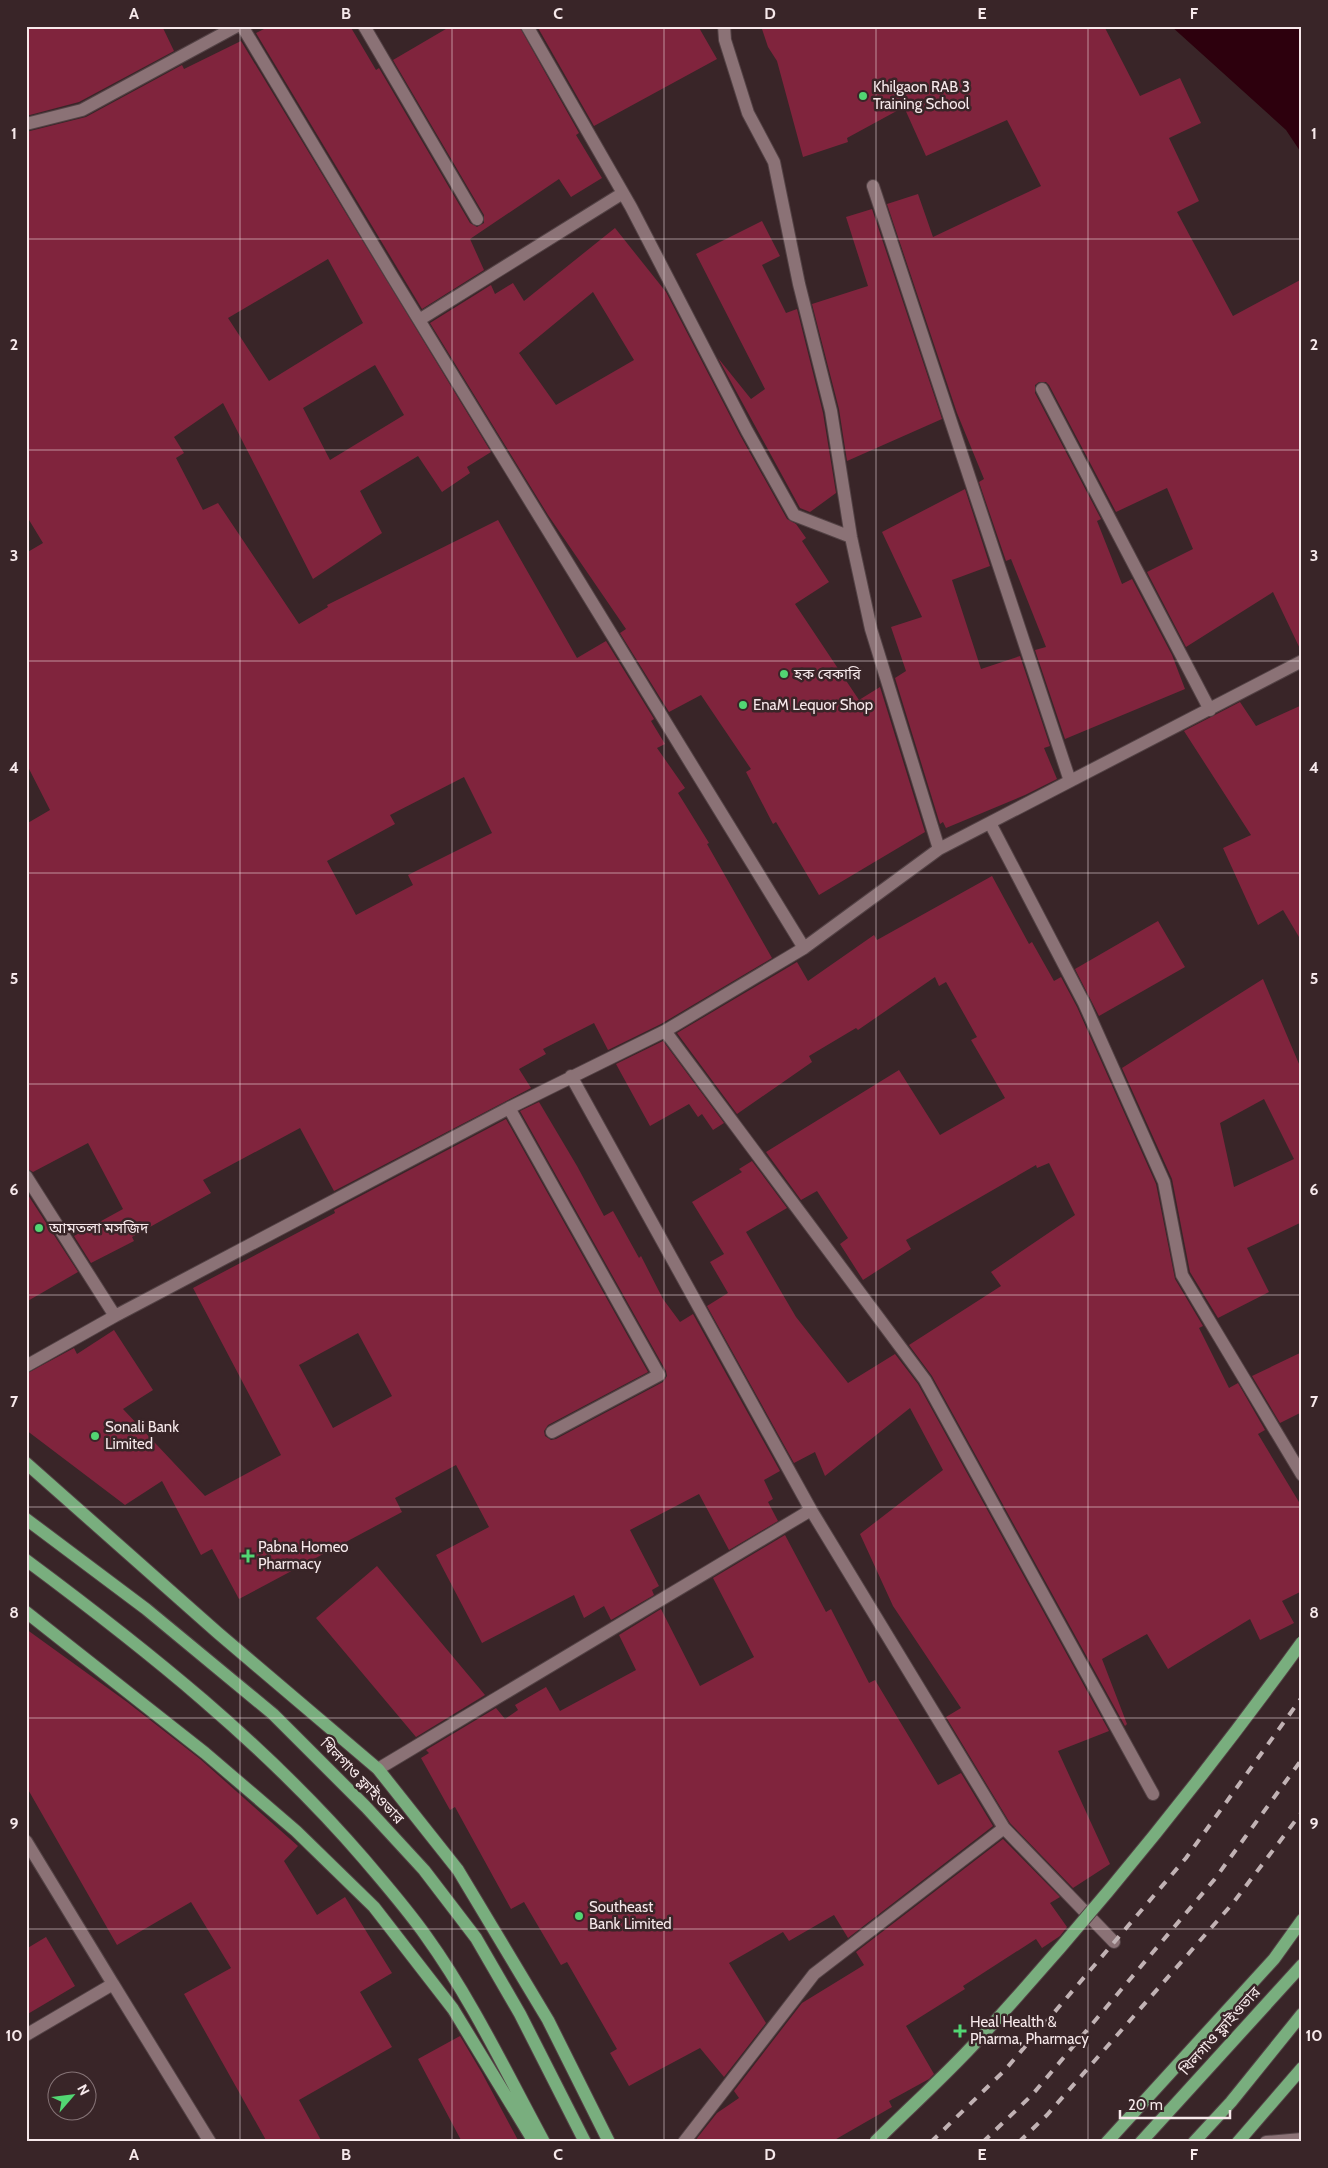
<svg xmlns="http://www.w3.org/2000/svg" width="1328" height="2168" font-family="Cabin,'Noto Sans Bengali',sans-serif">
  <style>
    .water { fill: #2d000d }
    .building { fill: #80243d; fill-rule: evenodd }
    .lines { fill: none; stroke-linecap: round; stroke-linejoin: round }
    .street-casing { stroke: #534245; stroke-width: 14 }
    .secondary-casing { stroke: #534245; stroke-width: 14 }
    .primary-casing { stroke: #534245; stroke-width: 14 }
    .street { stroke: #8b7276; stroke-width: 12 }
    .secondary { stroke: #8b7276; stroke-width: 12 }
    .primary { stroke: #79ae7e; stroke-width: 12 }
    .rail { stroke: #c1b2b4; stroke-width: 4; stroke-dasharray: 9 9; stroke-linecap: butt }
    .primary-bridge-casing { stroke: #534245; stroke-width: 14; stroke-linecap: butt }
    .primary-bridge { stroke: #79ae7e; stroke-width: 12 }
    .grid { fill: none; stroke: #f7e9eb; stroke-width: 1; stroke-opacity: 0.55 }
    .poi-dot { fill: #52d673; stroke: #392528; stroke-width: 2 }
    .labels { text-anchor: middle; stroke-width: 5; stroke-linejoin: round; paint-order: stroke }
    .poi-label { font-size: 15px; fill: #f7e9eb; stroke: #392528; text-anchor: start }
    .street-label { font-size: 15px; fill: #f7e9eb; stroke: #392528 }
    .neatline { fill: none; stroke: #f7e9eb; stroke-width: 2 }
    .grid-label { font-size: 16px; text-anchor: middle; font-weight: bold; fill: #f7e9eb }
  </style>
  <rect width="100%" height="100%" fill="#392528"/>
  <path class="water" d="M 1171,26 L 1302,26 L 1302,154 L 1286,130 Z"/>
  <path class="building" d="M 26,26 L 162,26 L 174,51 L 79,102 L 26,116 Z
    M 270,26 L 350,26 L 376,70 L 379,68 L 470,223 L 477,227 L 484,223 L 484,215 L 393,60 L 451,26 L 519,26 L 579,133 L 576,135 L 602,178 L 571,197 L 559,179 L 470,239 L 484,270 L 422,309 L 256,33 Z
    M 537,26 L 698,26 L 717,59 L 594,126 Z
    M 761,26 L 1104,26 L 1140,96 L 1180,78 L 1201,123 L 1169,138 L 1199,201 L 1177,212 L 1233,316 L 1302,279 L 1302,653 L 1273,592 L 1186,647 L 1147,572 L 1193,549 L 1167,488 L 1116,512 L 1049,385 L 1046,382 L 1039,382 L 1035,385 L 1035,393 L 1101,519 L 1097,521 L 1122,584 L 1132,579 L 1172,655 L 1185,689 L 1065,739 L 1035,650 L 1046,647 L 1011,559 L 1006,561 L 979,482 L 984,479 L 957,413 L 887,204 L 918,194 L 933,237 L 1041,186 L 1007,120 L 926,156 L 904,107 L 847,138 L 848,142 L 803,157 L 777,61 L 768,47 Z
    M 241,41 L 491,452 L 467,467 L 470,473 L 442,492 L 418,456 L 360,491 L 382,533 L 313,579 L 223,403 L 174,437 L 184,453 L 176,458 L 203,510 L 218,503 L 299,624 L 328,607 L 327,605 L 498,520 L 577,658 L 606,641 L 654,719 L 651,721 L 665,744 L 657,748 L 685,788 L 678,793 L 709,843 L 707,844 L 772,958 L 661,1024 L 608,1050 L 594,1023 L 543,1049 L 546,1054 L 519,1069 L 531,1088 L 334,1191 L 300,1128 L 203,1180 L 211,1193 L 132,1237 L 134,1241 L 91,1263 L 74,1236 L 123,1209 L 88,1143 L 33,1172 L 26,1168 L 26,824 L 50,810 L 26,763 L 26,553 L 43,543 L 26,515 L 26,132 L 86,117 L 182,65 L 184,69 ZM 328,259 L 363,323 L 269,381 L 228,318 ZM 375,365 L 404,415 L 330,460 L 303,408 ZM 464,777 L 492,833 L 408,875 L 413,885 L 356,915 L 327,861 L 395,824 L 390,815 Z
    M 872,209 L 942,419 L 847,461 L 839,409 L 812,304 L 868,286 L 846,217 Z
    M 762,221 L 780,256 L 762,265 L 786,313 L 797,309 L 823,413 L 836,493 L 810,512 L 800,508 L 718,358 L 751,399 L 765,389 L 696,254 Z
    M 615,228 L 666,292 L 740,435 L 787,519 L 796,524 L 806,538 L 802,541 L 829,582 L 795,604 L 859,700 L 880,687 L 925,832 L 819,895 L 776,822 L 773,824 L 746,772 L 751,769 L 701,695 L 669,712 L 620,633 L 626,629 L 548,515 L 430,323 L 491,285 L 495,294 L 513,283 L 524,301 ZM 593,292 L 634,360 L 556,405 L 519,353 Z
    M 965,489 L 990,566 L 952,580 L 981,669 L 1020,656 L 1050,746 L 1044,748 L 1057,779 L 1025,795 L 946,828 L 943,822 L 940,824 L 895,678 L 906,671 L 891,627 L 922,617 L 882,532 Z
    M 1240,702 L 1256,726 L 1302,705 L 1302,942 L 1283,910 L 1258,925 L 1223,848 L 1251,835 L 1184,731 Z
    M 992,876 L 1029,944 L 1032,942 L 1054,981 L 1061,977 L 1077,1007 L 1156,1184 L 1175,1279 L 1203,1326 L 1199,1328 L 1229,1388 L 1238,1383 L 1265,1430 L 1258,1434 L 1302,1507 L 1302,1591 L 1282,1601 L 1294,1623 L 1260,1640 L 1250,1619 L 1168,1669 L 1147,1634 L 1102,1659 L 1127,1724 L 1125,1726 L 932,1376 L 909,1345 L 1001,1286 L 991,1272 L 1075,1215 L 1049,1163 L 1037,1168 L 1036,1165 L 906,1240 L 911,1249 L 863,1280 L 840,1244 L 848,1238 L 817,1191 L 801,1200 L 766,1152 L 899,1070 L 940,1135 L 1005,1098 L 971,1040 L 977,1037 L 946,982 L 939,986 L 935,977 L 858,1030 L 856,1028 L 809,1056 L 812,1062 L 737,1114 L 677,1033 L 797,962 L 808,981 L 874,935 L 877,940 Z
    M 1158,921 L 1185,967 L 1099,1016 L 1075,969 Z
    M 1263,979 L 1302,1071 L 1302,1222 L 1247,1248 L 1269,1292 L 1218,1318 L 1190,1272 L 1172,1179 L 1122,1068 ZM 1264,1099 L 1294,1159 L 1234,1187 L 1220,1123 Z
    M 663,1041 L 724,1123 L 713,1130 L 702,1114 L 698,1117 L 689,1104 L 650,1126 L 616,1064 Z
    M 539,1102 L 577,1166 L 604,1216 L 613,1211 L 639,1258 L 641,1256 L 663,1299 L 680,1322 L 693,1314 L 780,1471 L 764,1480 L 773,1499 L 768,1502 L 778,1521 L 729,1550 L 699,1494 L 630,1530 L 659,1586 L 652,1590 L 654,1595 L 611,1620 L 604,1606 L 584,1618 L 574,1595 L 482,1643 L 436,1555 L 489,1527 L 456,1465 L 395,1498 L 402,1512 L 239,1599 L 212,1549 L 201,1555 L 162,1481 L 125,1505 L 26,1430 L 26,1374 L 74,1348 L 77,1354 L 114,1330 L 153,1390 L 123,1409 L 205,1496 L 281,1455 L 193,1288 L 335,1213 L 334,1210 L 506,1119 L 648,1372 L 548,1425 L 544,1431 L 545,1436 L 551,1440 L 556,1439 L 663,1382 L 667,1376 L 666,1371 L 520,1111 ZM 358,1333 L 392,1396 L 333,1428 L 299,1365 Z
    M 752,1161 L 787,1208 L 746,1232 L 796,1317 L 848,1383 L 895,1354 L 918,1384 L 1109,1731 L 1058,1751 L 1110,1864 L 1073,1888 L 1010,1823 L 946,1717 L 961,1708 L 893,1606 L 860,1534 L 943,1470 L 910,1408 L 825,1476 L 815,1452 L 794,1463 L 707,1306 L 728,1293 L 710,1262 L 724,1254 L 692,1202 L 742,1172 L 739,1169 Z
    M 26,1192 L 78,1272 L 26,1302 Z
    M 1302,1352 L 1302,1412 L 1280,1423 L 1252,1376 Z
    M 785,1535 L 826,1612 L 831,1609 L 869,1683 L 875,1680 L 938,1785 L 961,1773 L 993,1826 L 848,1938 L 834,1915 L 789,1941 L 783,1932 L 729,1963 L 766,2023 L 724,2077 L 700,2048 L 629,2086 L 610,2053 L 617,2049 L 567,1962 L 561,1965 L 524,1902 L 511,1909 L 455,1807 L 450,1810 L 421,1758 L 429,1753 L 426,1750 L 496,1708 L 505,1719 L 518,1710 L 515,1705 L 546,1687 L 560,1711 L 636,1670 L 619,1635 L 661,1609 L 700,1686 L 754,1657 L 713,1578 Z
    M 377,1566 L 485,1695 L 416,1737 L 316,1618 Z
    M 26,1629 L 127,1702 L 200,1759 L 298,1846 L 284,1861 L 317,1915 L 345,1897 L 392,1973 L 360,1992 L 392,2047 L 299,2100 L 322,2142 L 267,2142 L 184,1994 L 231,1968 L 191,1902 L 117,1945 L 26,1786 Z
    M 1003,1839 L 1060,1897 L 1050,1903 L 1067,1927 L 1060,1936 L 1042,1948 L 1036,1939 L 963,1986 L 965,1989 L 906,2026 L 934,2074 L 929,2079 L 889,2101 L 892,2107 L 831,2142 L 694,2142 L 717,2113 L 739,2098 L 734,2091 L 802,2003 L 864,1965 L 856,1952 Z
    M 46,1937 L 75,1986 L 26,2015 L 26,1949 Z
    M 460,2036 L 482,2073 L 519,2142 L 462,2142 L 418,2059 Z"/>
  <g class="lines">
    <g class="street-casing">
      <path id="street" d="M 242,26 L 392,276 L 804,948
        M 364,26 L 477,219
        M 527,26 L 631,207 L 747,431 L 794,515 L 851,537
        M 724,26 L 725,40 L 748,113 L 774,162 L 799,284 L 831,411 L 851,537 L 871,629 L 939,849
        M 26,124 L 82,110 L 237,26
        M 873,186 L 1070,781
        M 419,320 L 623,193
        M 1042,389 L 1210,710
        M 990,823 L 1084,1003 L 1164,1182 L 1182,1275 L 1302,1475
        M 665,1031 L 925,1380 L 1153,1794
        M 571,1076 L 811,1510 L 1004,1828 L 1114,1942
        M 509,1108 L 659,1375 L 552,1432
        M 26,1176 L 115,1316
        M 26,1366 L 115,1316 L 509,1108 L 665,1031 L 804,948 L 939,849 L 1302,661
        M 378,1769 L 811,1510
        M 26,1841 L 113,1984
        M 26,2035 L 113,1984 L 210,2142
        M 684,2142 L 814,1974 L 1004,1828"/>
    </g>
    <g class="secondary-casing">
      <path id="secondary" d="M 1266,2142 L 1302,2139"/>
    </g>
    <g class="primary-casing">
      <path id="primary" d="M 26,1463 L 218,1633 L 378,1769 L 458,1870 L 548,2020 L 609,2142
        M 26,1519 L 146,1609 L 273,1714 L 366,1807 L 424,1870 L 476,1938 L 520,2014 L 585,2142
        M 26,1560 C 147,1650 265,1744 364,1859 C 385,1884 407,1909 426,1936 C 472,2000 506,2072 544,2142
        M 26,1612 L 205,1753 L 296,1831 L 374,1907 L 453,2009 L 534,2142
        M 1107,2142 L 1274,1959 L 1302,1920
        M 1141,2142 L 1302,1965
        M 1194,2142 L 1231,2102 L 1302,2014
        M 1238,2142 L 1302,2068"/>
    </g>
    <use href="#street" class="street"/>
    <use href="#secondary" class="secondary"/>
    <use href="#primary" class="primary"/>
    <path class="rail" d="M 931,2142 L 1005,2070 L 1186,1858 L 1302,1697
      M 983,2142 L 1032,2095 L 1214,1880 L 1302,1759
      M 1019,2142 L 1047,2115 L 1233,1903 L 1302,1812"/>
    <g class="primary-bridge-casing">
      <path id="primary-bridge" d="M 875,2142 C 909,2108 945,2076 977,2041 C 1094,1914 1201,1781 1302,1642"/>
    </g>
    <use href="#primary-bridge" class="primary-bridge"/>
  </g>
  <path class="grid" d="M 240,26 L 240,2142M 452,26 L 452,2142M 664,26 L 664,2142M 876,26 L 876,2142M 1088,26 L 1088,2142M 26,239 L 1302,239M 26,450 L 1302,450M 26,661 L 1302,661M 26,873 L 1302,873M 26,1084 L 1302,1084M 26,1295 L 1302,1295M 26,1507 L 1302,1507M 26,1718 L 1302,1718M 26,1929 L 1302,1929"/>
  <g class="poi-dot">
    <circle cx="863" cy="96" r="5"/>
    <circle cx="784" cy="674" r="5"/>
    <circle cx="743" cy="705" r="5"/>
    <circle cx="39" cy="1228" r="5"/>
    <circle cx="95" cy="1436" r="5"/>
    <path d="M245.5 1548.5h5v5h5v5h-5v5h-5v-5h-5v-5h5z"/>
    <circle cx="579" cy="1916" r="5"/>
    <path d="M957.5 2023.5h5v5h5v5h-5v5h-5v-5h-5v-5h5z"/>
  </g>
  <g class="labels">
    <g class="poi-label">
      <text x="873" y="92">Khilgaon RAB 3<tspan x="873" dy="17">Training School</tspan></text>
      <text x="794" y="679">হক বেকারি</text>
      <text x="753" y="710">EnaM Lequor Shop</text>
      <text x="49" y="1233">আমতলা মসজিদ</text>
      <text x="105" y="1432">Sonali Bank<tspan x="105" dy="17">Limited</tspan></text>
      <text x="258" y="1552">Pabna Homeo<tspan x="258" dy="17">Pharmacy</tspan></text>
      <text x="589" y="1912">Southeast<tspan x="589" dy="17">Bank Limited</tspan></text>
      <text x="970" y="2027">Heal Health &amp;<tspan x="970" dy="17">Pharma, Pharmacy</tspan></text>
    </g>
    <g class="street-label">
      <text transform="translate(362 1781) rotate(46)" y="5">খিলগাও ফ্লাইওভার</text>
      <text transform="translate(1220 2031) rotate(-48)" y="5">খিলগাও ফ্লাইওভার</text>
    </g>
  </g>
  <rect width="1328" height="2168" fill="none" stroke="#392528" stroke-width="55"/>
  <g transform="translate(72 2096) rotate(62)"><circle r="24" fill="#392528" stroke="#857376"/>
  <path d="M0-4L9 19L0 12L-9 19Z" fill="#52d673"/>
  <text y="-8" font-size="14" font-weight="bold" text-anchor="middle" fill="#f7e9eb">N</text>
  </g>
  <path d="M1120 2110v8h110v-8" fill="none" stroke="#f7e9eb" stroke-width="2.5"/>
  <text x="1128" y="2110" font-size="15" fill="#f7e9eb" stroke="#392528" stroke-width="4" paint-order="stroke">20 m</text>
  <rect x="28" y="28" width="1272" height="2112" class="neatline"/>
  <g class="grid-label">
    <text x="134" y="19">A</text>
    <text x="346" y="19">B</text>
    <text x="558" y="19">C</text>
    <text x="770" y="19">D</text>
    <text x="982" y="19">E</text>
    <text x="1194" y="19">F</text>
    <text x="14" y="139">1</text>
    <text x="1314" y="139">1</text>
    <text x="14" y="350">2</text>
    <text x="1314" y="350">2</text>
    <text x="14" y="561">3</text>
    <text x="1314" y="561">3</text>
    <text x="14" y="773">4</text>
    <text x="1314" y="773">4</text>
    <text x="14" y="984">5</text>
    <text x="1314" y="984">5</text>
    <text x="14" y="1195">6</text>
    <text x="1314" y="1195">6</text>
    <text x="14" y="1407">7</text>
    <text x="1314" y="1407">7</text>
    <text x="14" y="1618">8</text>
    <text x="1314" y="1618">8</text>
    <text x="14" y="1829">9</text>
    <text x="1314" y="1829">9</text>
    <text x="14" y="2041">10</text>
    <text x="1314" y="2041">10</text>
    <text x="134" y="2160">A</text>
    <text x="346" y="2160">B</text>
    <text x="558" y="2160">C</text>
    <text x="770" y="2160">D</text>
    <text x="982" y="2160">E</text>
    <text x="1194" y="2160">F</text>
  </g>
</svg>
